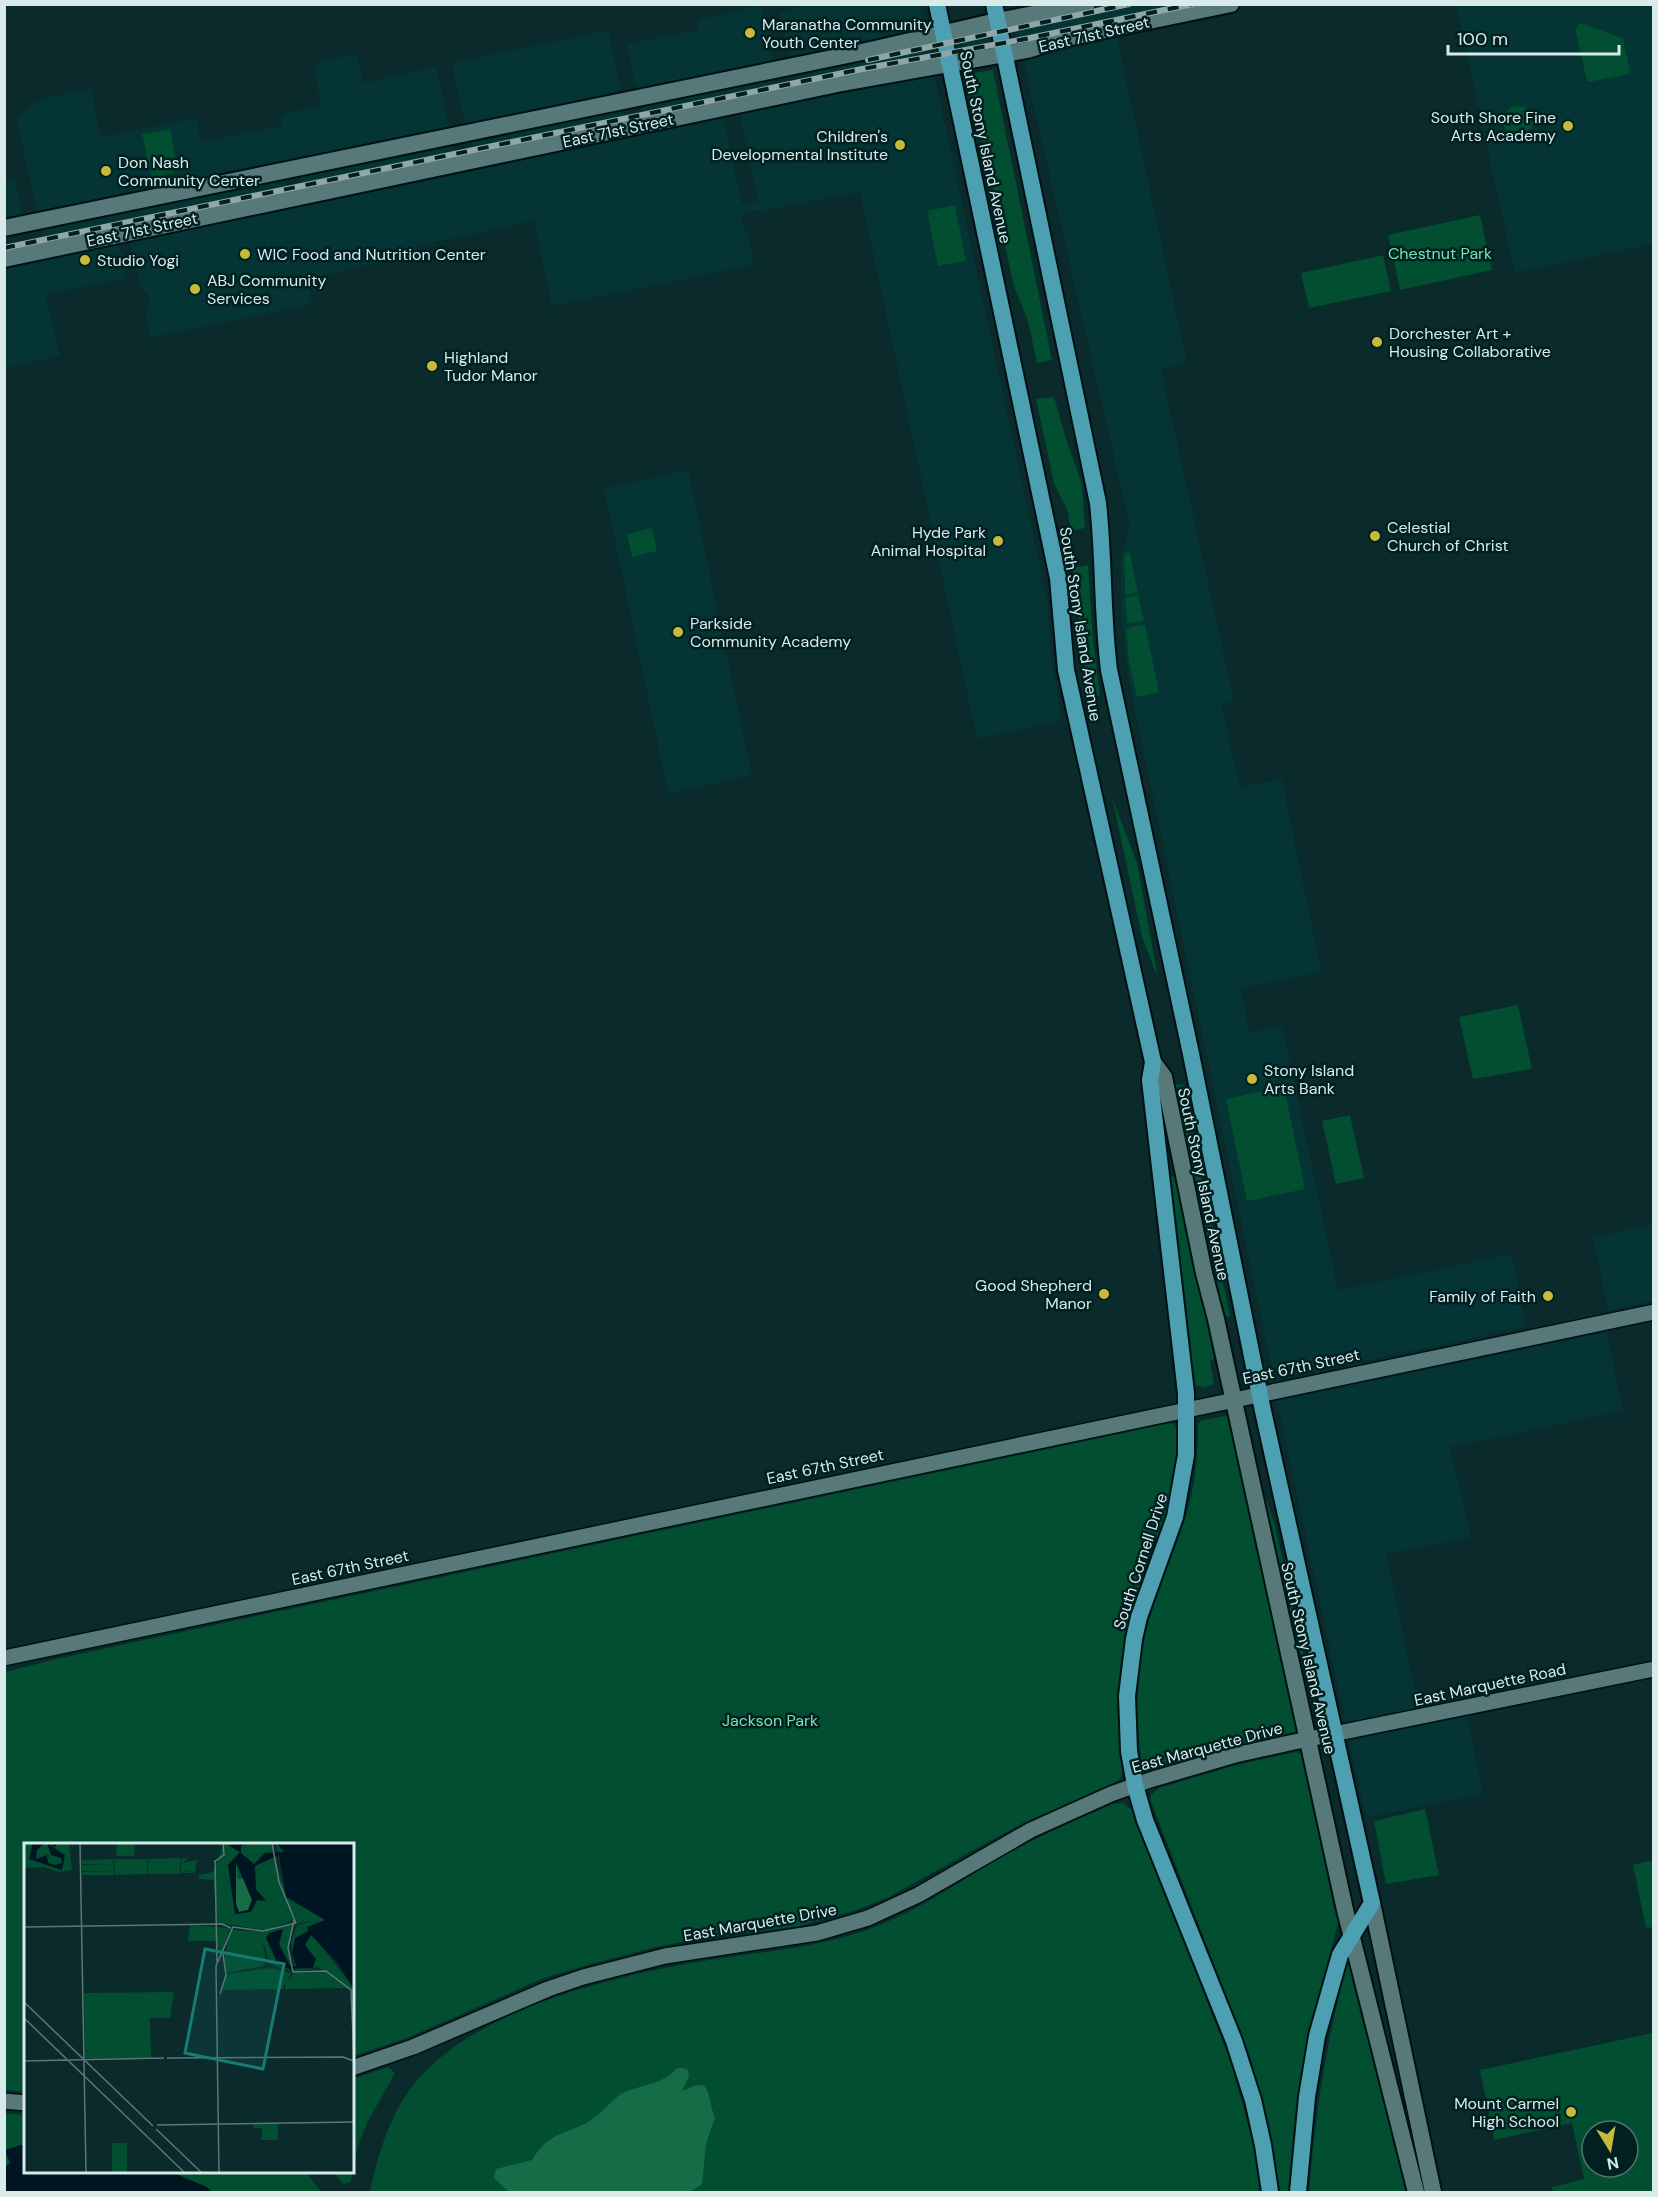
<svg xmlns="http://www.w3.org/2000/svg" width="1658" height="2197" font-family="'DM Sans',sans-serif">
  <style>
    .built { fill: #053435 }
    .green { fill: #014e30; fill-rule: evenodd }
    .forest { fill: #156c47 }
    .water { fill: #001522 }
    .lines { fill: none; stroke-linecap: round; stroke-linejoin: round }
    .tertiary-casing { stroke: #001212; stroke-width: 18 }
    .secondary-casing { stroke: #001212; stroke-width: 20 }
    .trunk-casing { stroke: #001212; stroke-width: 20 }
    .tertiary { stroke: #587979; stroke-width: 15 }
    .secondary { stroke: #587979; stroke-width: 16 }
    .trunk { stroke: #4da0b1; stroke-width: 16 }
    .rail-casing { stroke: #90a6a7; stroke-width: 6 }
    .rail { stroke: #012021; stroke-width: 4; stroke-dasharray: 11; stroke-linecap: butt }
    .poi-dot { fill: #c8bb3b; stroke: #012021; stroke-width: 2 }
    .labels { text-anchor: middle; stroke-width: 5; stroke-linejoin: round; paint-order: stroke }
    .poi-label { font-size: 16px; fill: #d9eaea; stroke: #012021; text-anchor: start }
    .street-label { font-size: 16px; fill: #d9eaea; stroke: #012021 }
    .park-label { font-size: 16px; fill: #79e6ae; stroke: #012021 }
    .inset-road { fill: none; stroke: #5d7777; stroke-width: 1.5 }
    .view { fill: #197c74; fill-opacity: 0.15; stroke: #197c74; stroke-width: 3 }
    .inset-edge { fill: none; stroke: #d9eaea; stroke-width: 3 }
  </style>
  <rect width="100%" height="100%" fill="#0a2a2b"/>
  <path class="built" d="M 817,4 L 920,5 L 924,28 L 792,56 L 789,53 L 780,12 Z
    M 761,5 L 772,57 L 770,61 L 643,88 L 639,88 L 635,85 L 627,44 L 698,30 L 697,20 Z
    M 1111,5 L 1214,5 L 1020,47 L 1015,22 Z
    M 1456,5 L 1653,5 L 1653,244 L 1518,272 L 1514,270 Z
    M 985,28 L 990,51 L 964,56 L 960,34 Z
    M 608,30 L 621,88 L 617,93 L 467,124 L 464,121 L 452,63 Z
    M 1117,38 L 1187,363 L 1161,370 L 1234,701 L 1221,705 L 1240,787 L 1282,779 L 1321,972 L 1241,988 L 1249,1032 L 1282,1026 L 1338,1290 L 1512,1254 L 1526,1327 L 1274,1380 L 1130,686 L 1121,615 L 1121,554 L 1130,527 L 1023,59 Z
    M 928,40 L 933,61 L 800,88 L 796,71 Z
    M 356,54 L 363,83 L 436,67 L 449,126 L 447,128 L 40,213 L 36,210 L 16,116 L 43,98 L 91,89 L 101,137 L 196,118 L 201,142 L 282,126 L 281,114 L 321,105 L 314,63 Z
    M 774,74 L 777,93 L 645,121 L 641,102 Z
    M 930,75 L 935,78 L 1047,599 L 1051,656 L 1062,717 L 1059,721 L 977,739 L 860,192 L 761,211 L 752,210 L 745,212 L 741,222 L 748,234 L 754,265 L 552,306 L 534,221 L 417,246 L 419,254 L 307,279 L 312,304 L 150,338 L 146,313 L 149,306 L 149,297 L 146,292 L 141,289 L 131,245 L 133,241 L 720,119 L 724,121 L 742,204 L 758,201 L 740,118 L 743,114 Z
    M 622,106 L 626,124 L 475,156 L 470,138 Z
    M 452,142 L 456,159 L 303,192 L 299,173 Z
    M 284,176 L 288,195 L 45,247 L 41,225 Z
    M 15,179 L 22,213 L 19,217 L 5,220 L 5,182 Z
    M 117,244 L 120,247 L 126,278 L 46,295 L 60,356 L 5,368 L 5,268 Z
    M 688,470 L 752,776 L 668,793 L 604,488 Z
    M 1653,1224 L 1653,1301 L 1608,1310 L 1593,1237 Z
    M 1607,1332 L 1623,1411 L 1450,1447 L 1471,1537 L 1386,1554 L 1419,1709 L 1346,1725 L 1277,1401 Z
    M 1467,1716 L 1483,1794 L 1366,1818 L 1349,1740 Z"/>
  <path class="green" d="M 1580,23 L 1623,38 L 1630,72 L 1628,74 L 1589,82 L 1587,81 L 1575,28 Z
    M 993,70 L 1052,360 L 1037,363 L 1028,321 L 1014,287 L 968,74 Z
    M1503 121a15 15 0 1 1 30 0a15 15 0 1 1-30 0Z
    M 170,129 L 177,166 L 173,173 L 152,178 L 142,134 Z
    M 955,205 L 966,261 L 938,266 L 927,211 Z
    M 1480,215 L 1492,270 L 1400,290 L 1388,235 Z
    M 1383,255 L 1391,291 L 1309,308 L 1301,273 Z
    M 1054,397 L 1066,439 L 1082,484 L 1085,528 L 1071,531 L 1068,512 L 1054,483 L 1036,399 Z
    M 652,528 L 657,551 L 632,557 L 627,534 Z
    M 1129,551 L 1138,592 L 1126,595 L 1125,593 L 1124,558 L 1125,554 Z
    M 1088,565 L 1093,639 L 1100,696 L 1091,696 L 1083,655 L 1072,568 Z
    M 1138,595 L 1144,621 L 1127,623 L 1125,598 Z
    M 1145,625 L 1159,692 L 1137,697 L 1129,662 L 1126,630 L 1131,627 Z
    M 1112,797 L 1137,863 L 1158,978 L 1142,937 Z
    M 1518,1005 L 1532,1069 L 1473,1079 L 1459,1017 Z
    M 1183,1084 L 1230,1316 L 1226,1317 L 1209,1264 L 1174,1085 Z
    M 1284,1087 L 1305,1189 L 1247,1201 L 1226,1099 Z
    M 1350,1115 L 1364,1178 L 1336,1184 L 1322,1121 Z
    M 1178,1176 L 1214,1359 L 1210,1361 L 1214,1384 L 1202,1388 L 1200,1386 L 1195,1386 L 1171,1177 Z
    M 1224,1416 L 1229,1417 L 1298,1731 L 1215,1750 L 1149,1769 L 1142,1763 C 1133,1712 1137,1659 1152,1609 C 1163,1574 1180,1541 1189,1505 C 1196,1479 1198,1451 1198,1424 L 1200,1421 Z
    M 1171,1423 L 1174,1424 L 1179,1435 C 1177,1464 1173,1494 1164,1521 C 1153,1555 1137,1587 1129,1621 C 1116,1672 1117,1721 1122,1773 L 1120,1779 L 1116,1782 L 1021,1824 L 887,1898 L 854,1911 L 799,1926 L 687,1941 L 656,1947 L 588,1965 L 544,1978 L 407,2038 L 353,2056 L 352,1844 L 26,1844 L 25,2092 L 5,2090 L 5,1672 L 56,1659 L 256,1616 Z
    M 1257,1478 L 1259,1478 L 1275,1525 L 1304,1657 L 1302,1657 L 1287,1615 Z
    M 1296,1752 L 1305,1755 L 1339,1919 L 1310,2033 L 1297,2112 L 1289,2192 L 1280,2192 L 1270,2128 L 1251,2060 L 1150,1799 L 1151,1795 L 1159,1788 L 1233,1766 Z
    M 1123,1803 L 1132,1810 L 1230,2060 L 1253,2142 L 1261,2192 L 370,2192 C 377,2157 388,2121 408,2092 C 468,2007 624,1973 722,1958 C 770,1951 817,1947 864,1931 C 910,1915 950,1888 991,1863 C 1030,1840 1071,1822 1113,1804 Z
    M 1425,1809 L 1439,1875 L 1386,1884 L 1374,1821 Z
    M 1653,1860 L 1653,1927 L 1646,1928 L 1633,1865 Z
    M 1348,1961 L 1349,1962 L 1409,2192 L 1309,2192 C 1315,2114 1327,2037 1348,1961 Z
    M 1653,2033 L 1653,2192 L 1553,2192 L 1552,2187 L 1584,2179 L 1572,2123 L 1494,2140 L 1480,2070 ZM 1592,2131 L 1628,2131 L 1628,2167 L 1592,2167 Z
    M 388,2067 L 395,2073 L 367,2123 L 358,2146 L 351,2180 L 349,2183 L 343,2184 L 333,2172 L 352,2172 L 353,2079 Z
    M 4,2113 L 25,2115 L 26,2172 L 306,2172 L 321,2192 L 5,2192 Z"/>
  <path class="forest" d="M 677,2068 L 683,2068 L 688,2070 L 689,2076 L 682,2091 L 694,2086 L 704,2085 C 711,2095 710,2106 715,2118 L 706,2144 L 702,2184 L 690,2192 L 509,2192 L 494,2178 L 496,2169 L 532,2160 C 551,2128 570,2136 595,2117 C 605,2110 612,2099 623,2093 C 642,2084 663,2085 677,2068 Z"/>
  <path class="water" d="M 21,2145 L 25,2145 L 26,2172 L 171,2172 L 207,2187 L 212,2192 L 5,2192 L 5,2167 L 10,2163 L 5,2150 Z"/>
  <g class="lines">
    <g class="tertiary-casing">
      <path id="tertiary" d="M 4,1658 L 1654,1312
        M 352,2068 L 413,2047 L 548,1989 L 583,1977 L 665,1956 L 817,1933 L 868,1918 L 918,1895 L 1031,1830 L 1111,1794 L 1150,1780 L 1235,1755 L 1294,1742 L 1654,1669
        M 4,2101 L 26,2103"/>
    </g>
    <g class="secondary-casing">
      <path id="secondary" d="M 4,228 L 862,52 L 997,21 L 1087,4
        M 4,259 L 837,84 L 1027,50 L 1062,39 L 1231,4
        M 1153,1062 L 1164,1077 L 1204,1273 L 1216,1319 L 1345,1910 L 1416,2192
        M 1372,1903 L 1433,2192"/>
    </g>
    <g class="trunk-casing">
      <path id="trunk" d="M 937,4 L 1058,578 L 1066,670 L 1153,1062 L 1150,1080 L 1186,1393 L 1186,1455 L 1175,1517 L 1139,1617 L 1134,1639 L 1127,1696 L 1129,1751 L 1135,1785 L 1145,1820 L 1234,2041 L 1253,2100 L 1263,2145 L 1270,2192
        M 994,4 L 1098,503 C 1104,558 1102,614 1109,670 L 1191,1054 L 1263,1411 L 1372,1903 L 1340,1955 L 1317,2036 L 1307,2097 L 1298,2192"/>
    </g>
    <use href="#tertiary" class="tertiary"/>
    <use href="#secondary" class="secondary"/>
    <use href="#trunk" class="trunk"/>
    <g class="rail-casing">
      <path id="rail" d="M 868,60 L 1129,4
        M 4,248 L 862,69 L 1025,39 L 1193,4"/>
    </g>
    <use href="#rail" class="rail"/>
  </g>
  <g class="poi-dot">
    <circle cx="750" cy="33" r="6"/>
    <circle cx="1568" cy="126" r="6"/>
    <circle cx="900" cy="145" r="6"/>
    <circle cx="106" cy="171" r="6"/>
    <circle cx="245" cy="254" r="6"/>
    <circle cx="85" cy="260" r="6"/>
    <circle cx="195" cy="289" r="6"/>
    <circle cx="1377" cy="342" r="6"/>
    <circle cx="432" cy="366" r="6"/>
    <circle cx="1375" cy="536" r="6"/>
    <circle cx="998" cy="541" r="6"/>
    <circle cx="678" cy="632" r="6"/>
    <circle cx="1252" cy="1079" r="6"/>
    <circle cx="1104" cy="1294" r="6"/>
    <circle cx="1548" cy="1296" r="6"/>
    <circle cx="1571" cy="2112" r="6"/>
  </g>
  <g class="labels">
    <g class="poi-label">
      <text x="762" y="30">Maranatha Community<tspan x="762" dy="18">Youth Center</tspan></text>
      <text x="1556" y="123" text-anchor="end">South Shore Fine<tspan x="1556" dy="18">Arts Academy</tspan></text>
      <text x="888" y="142" text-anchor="end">Children's<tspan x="888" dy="18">Developmental Institute</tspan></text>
      <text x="118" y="168">Don Nash<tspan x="118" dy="18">Community Center</tspan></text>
      <text x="257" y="260">WIC Food and Nutrition Center</text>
      <text x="97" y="266">Studio Yogi</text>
      <text x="207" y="286">ABJ Community<tspan x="207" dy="18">Services</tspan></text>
      <text x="1389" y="339">Dorchester Art +<tspan x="1389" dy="18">Housing Collaborative</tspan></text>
      <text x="444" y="363">Highland<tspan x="444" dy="18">Tudor Manor</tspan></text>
      <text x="1387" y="533">Celestial<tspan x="1387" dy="18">Church of Christ</tspan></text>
      <text x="986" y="538" text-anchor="end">Hyde Park<tspan x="986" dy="18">Animal Hospital</tspan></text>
      <text x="690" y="629">Parkside<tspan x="690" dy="18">Community Academy</tspan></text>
      <text x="1264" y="1076">Stony Island<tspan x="1264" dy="18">Arts Bank</tspan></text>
      <text x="1092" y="1291" text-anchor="end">Good Shepherd<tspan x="1092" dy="18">Manor</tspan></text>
      <text x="1536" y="1302" text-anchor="end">Family of Faith</text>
      <text x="1559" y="2109" text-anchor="end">Mount Carmel<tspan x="1559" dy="18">High School</tspan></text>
    </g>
    <g class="street-label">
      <text transform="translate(1094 34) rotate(-13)" y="6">East 71st Street</text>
      <text transform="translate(618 130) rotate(-12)" y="6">East 71st Street</text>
      <text transform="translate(986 147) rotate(78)" y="6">South Stony Island Avenue</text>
      <text transform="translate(142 229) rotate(-12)" y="6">East 71st Street</text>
      <text transform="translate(1081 624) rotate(81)" y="6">South Stony Island Avenue</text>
      <text transform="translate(1204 1184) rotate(78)" y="6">South Stony Island Avenue</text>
      <text transform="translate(1301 1366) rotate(-12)" y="6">East 67th Street</text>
      <text transform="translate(825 1466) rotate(-12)" y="6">East 67th Street</text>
      <text transform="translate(1140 1561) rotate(-72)" y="6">South Cornell Drive</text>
      <text transform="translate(350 1567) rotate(-12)" y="6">East 67th Street</text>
      <text transform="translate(1309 1658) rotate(77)" y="6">South Stony Island Avenue</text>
      <text transform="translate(1490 1684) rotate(-12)" y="6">East Marquette Road</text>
      <text transform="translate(1207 1747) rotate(-15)" y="6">East Marquette Drive</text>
      <text transform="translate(760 1922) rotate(-10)" y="6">East Marquette Drive</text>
    </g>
    <g class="park-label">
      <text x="1440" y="259">Chestnut Park</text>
      <text x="770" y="1726">Jackson Park</text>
    </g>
  </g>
  <g transform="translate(24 1843)">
    <rect width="330" height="330" fill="#0a2a2b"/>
    <path d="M 0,0 L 45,0 L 48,27 L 35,29 L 20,24 L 0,25 ZM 93,0 L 111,0 L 110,13 L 92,13 ZM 200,0 L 246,0 L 270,77 L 242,87 L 193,80 L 189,37 L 175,36 L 175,32 L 189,29 ZM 252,0 L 271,8 L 254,10 L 262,53 L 301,76 L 316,72 L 283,85 L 330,145 L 330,211 L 328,149 L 294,124 L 271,129 L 267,99 L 273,82 L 289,78 L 274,80 L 262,57 ZM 156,15 L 156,31 L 124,31 L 124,16 ZM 165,15 L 158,20 L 173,17 L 171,29 L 158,27 L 171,30 L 157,30 L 157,16 ZM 89,16 L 90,32 L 58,32 L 58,29 L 89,28 L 58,28 L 58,22 L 89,21 L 58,21 L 57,17 ZM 90,16 L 123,16 L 123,31 L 91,32 ZM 271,81 L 265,99 L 266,128 L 246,121 L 238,96 L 242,116 L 239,123 L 203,130 L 200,117 L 206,87 L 232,88 ZM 166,82 L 206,85 L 197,112 L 191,98 L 164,98 ZM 247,125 L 267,130 L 264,138 L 270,130 L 301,129 L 324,145 L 261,146 L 261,140 L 259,146 L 197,147 L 203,131 ZM 150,149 L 146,175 L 126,175 L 127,215 L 61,215 L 60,150 ZM 229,281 L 254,281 L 254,297 L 237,297 L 238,285 L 229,285 ZM 88,300 L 103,300 L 103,330 L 88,330 Z" fill="#014e30"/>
    <path d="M 212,19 L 216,23 L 212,20 L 214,36 L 221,35 L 228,57 L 224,67 L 215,69 L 212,61 Z" fill="#156c47"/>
    <path d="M 9,0 L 21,0 L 13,7 L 12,16 L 23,12 L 24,20 L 31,22 L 38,20 L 37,15 L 27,12 L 24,3 L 25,0 L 33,0 L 32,4 L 26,2 L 41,12 L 38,27 L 5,16 ZM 224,0 L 217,3 L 217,10 L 230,21 L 241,10 L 260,9 L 252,0 L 330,0 L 330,147 L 314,120 L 287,92 L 281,102 L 292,116 L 289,125 L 264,126 L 250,120 L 252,117 L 242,95 L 245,90 L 259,86 L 255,101 L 266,123 L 272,123 L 268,110 L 271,95 L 284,88 L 283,84 L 301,77 L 262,54 L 255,12 L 231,23 L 232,46 L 242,58 L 233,57 L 227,69 L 211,71 L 204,22 L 216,9 L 204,2 ZM 212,19 L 228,57 L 224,67 L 215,69 L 212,61 Z" fill="#001522" fill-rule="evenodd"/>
    <path class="inset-road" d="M 56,0 L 62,330M 191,17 L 193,119M 190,19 L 200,12 L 199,0M 270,77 L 264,105 L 269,129 L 302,128 L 327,147 L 330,215M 0,84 L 198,81 L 207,85M 196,151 L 202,132 L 199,111M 0,159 L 129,283M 0,175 L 161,330M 143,215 L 319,214 L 330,218M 45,217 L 140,215M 0,218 L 44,217M 133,282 L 330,279M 132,286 L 178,330M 195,330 L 192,123 L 209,84 L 239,88 L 272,80 L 255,39 L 248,0"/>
    <path class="view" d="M 181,106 L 260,121 L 239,226 L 161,210 Z"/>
    <rect width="330" height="330" class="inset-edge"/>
  </g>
  <rect width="1658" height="2197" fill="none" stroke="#d9eaea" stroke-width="12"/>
  <g transform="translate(1610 2149) rotate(169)"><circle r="28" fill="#012021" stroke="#577171" stroke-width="1.5"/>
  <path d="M0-4.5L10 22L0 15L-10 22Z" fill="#c8bb3b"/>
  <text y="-9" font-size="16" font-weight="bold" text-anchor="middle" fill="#d9eaea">N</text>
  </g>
  <path d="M1448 45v9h171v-9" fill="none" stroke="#d9eaea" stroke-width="3"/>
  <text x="1457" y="45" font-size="18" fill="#d9eaea" stroke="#012021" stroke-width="4.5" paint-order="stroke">100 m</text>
</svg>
